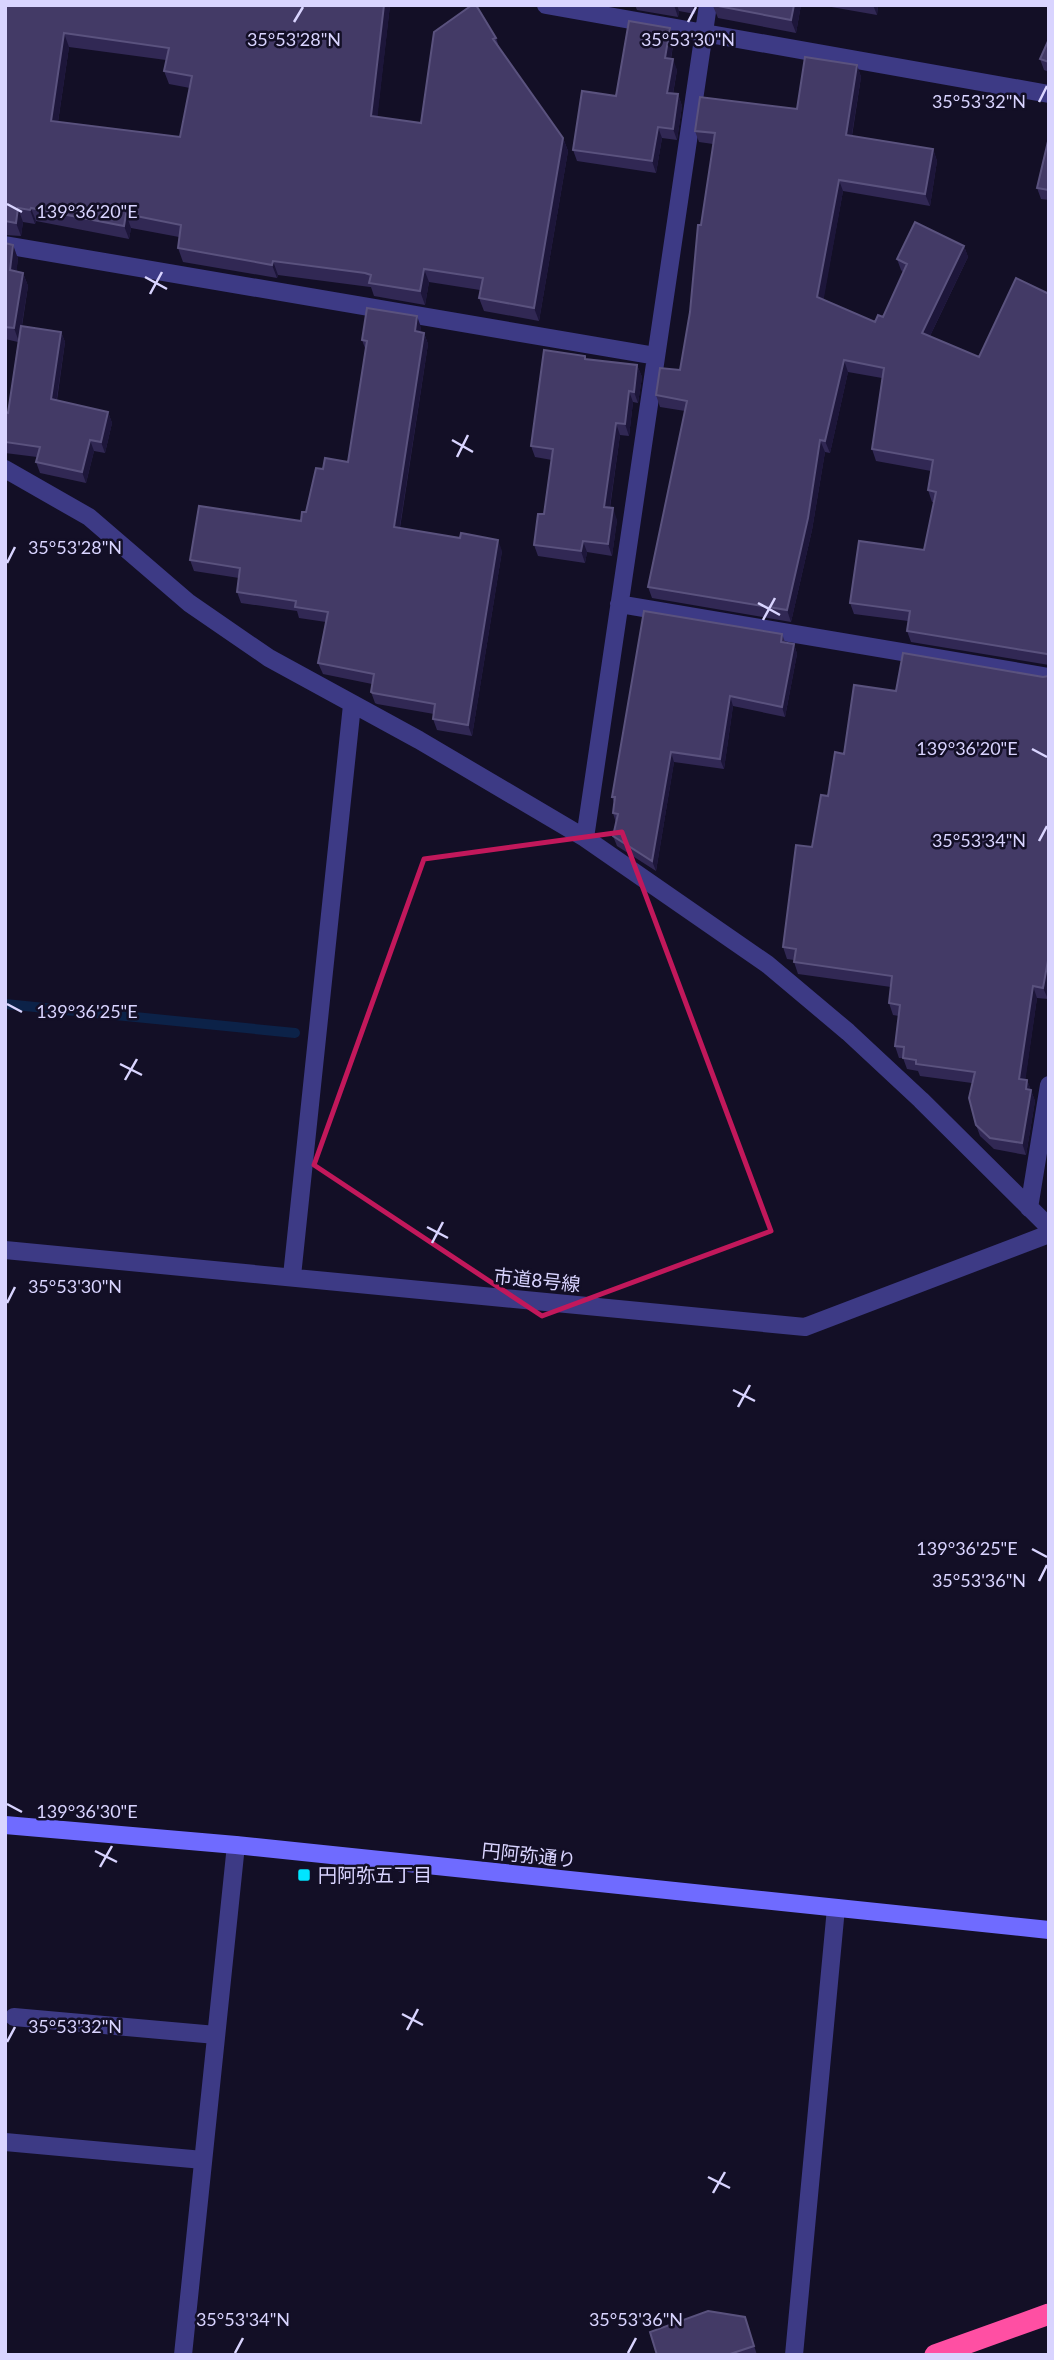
<svg xmlns="http://www.w3.org/2000/svg" width="1054" height="2360" font-family="Lato,'Noto Sans JP',sans-serif">
  <style>
    .lines { fill: none; stroke-linecap: round; stroke-linejoin: round }
    .stream { stroke: #0c2248; stroke-width: 10 }
    .street { stroke: #3d3a85; stroke-width: 18 }
    .secondary { stroke: #6f6bff; stroke-width: 18 }
    .highway { stroke: #ff4fa3; stroke-width: 21 }
    .wall { fill: #312854; fill-rule: evenodd }
    .shaded-wall { fill: #1d163a }
    .building { fill: #433a66; stroke: #5a527e; stroke-width: 2; fill-rule: evenodd }
    .marked { fill: none; stroke: #c2185b; stroke-width: 5; stroke-linejoin: round }
    .ticks { fill: none; stroke: #d9d4ff; stroke-width: 2.5 }
    .poi-dot { fill: #00e5ff; stroke: #130f26; stroke-width: 2.5 }
    .labels { text-anchor: middle; stroke-width: 5; stroke-linejoin: round; paint-order: stroke }
    .street-label { font-size: 19px; fill: #d9d4ff; stroke: #130f26 }
    .poi-label { font-size: 19px; fill: #d9d4ff; stroke: #130f26; text-anchor: start }
    .ticks-label { font-size: 18px; text-anchor: middle; fill: #d9d4ff; stroke: #130f26; stroke-width: 5; stroke-linejoin: round; paint-order: stroke }
  </style>
  <rect width="100%" height="100%" fill="#130f26"/>
  <g class="lines">
    <path class="stream" d="M 5,1004 L 295,1033"/>
    <path class="street" d="M 546,5 L 1049,94
      M 5,245 L 656,356
      M 5,469 L 89,517 L 189,603 L 269,658 L 419,740 L 585,838 L 767,964 L 848,1032 L 921,1100 L 1049,1227
      M 619,604 L 1049,677
      M 585,838 L 708,5
      M 1029,1208 L 1049,1085
      M 5,1250 L 805,1327 L 1049,1234
      M 292,1276 L 352,705
      M 14,2017 L 216,2035
      M 5,2142 L 203,2160
      M 183,2355 L 236,1845
      M 794,2355 L 836,1908"/>
    <path class="secondary" d="M 5,1825 L 236,1845 L 1049,1930"/>
    <path class="highway" d="M 935,2355 L 1049,2314"/>
  </g>
  <path class="wall" d="M 5,5 L 390,5 L 377,117 L 421,123 L 434,32 L 496,38 L 499,47 L 563,138 L 568,151 L 539,321 L 484,311 L 479,298 L 480,290 L 429,282 L 425,305 L 374,296 L 371,287 L 370,287 L 278,275 L 277,278 L 183,262 L 178,248 L 179,237 L 131,228 L 129,239 L 36,221 L 35,224 L 23,222 L 21,236 L 5,235 ZM 69,47 L 166,60 L 164,71 L 169,84 L 190,88 L 180,137 L 58,122 Z
    M 635,5 L 697,5 L 695,14 L 679,11 L 678,17 L 637,10 Z
    M 801,5 L 796,33 L 718,18 L 713,6 Z
    M 820,5 L 878,5 L 877,15 Z
    M 674,39 L 671,59 L 677,70 L 673,94 L 678,94 L 682,106 L 677,140 L 662,138 L 656,173 L 577,161 L 573,150 L 616,96 Z
    M 1049,39 L 1049,72 L 1044,70 L 1040,59 Z
    M 857,65 L 861,77 L 852,136 L 933,149 L 937,161 L 930,206 L 843,191 L 823,300 L 875,322 L 883,317 L 903,272 L 901,270 L 897,259 L 964,246 L 968,257 L 930,336 L 979,357 L 1049,294 L 1049,665 L 911,642 L 907,631 L 908,621 L 854,614 L 850,603 L 924,550 L 934,502 L 932,502 L 928,490 L 931,471 L 876,461 L 872,449 L 882,378 L 848,372 L 830,453 L 825,452 L 812,530 L 791,622 L 652,598 L 648,587 L 685,411 L 660,407 L 656,395 L 680,370 L 690,312 L 701,225 L 713,144 L 699,142 L 695,131 L 797,109 Z
    M 1049,137 L 1049,200 L 1041,199 L 1037,188 Z
    M 5,243 L 13,245 L 18,259 L 16,272 L 23,273 L 28,286 L 22,326 L 61,332 L 65,342 L 57,400 L 108,412 L 112,423 L 105,453 L 94,451 L 86,483 L 40,473 L 36,462 L 37,457 L 5,453 L 5,412 L 8,413 L 18,342 L 5,339 Z
    M 421,327 L 420,332 L 424,333 L 428,344 L 400,528 L 502,551 L 472,736 L 437,730 L 433,719 L 434,714 L 377,704 L 375,703 L 371,692 L 372,684 L 323,674 L 318,663 L 326,622 L 299,618 L 297,611 L 241,603 L 237,592 L 239,578 L 194,571 L 190,560 L 301,521 L 306,512 L 323,469 L 348,462 L 366,351 L 362,340 Z
    M 585,356 L 586,359 L 637,365 L 642,377 L 638,403 L 633,402 L 629,436 L 620,435 L 610,508 L 617,520 L 612,556 L 587,552 L 585,563 L 538,556 L 534,545 L 544,514 L 552,460 L 535,457 L 531,446 Z
    M 782,634 L 785,642 L 794,644 L 797,654 L 785,717 L 733,706 L 724,769 L 674,762 L 656,871 L 617,846 L 613,836 L 616,823 L 613,813 L 614,802 L 612,797 Z
    M 1049,676 L 1049,992 L 1048,999 L 1037,998 L 1025,1080 L 1027,1080 L 1035,1101 L 1026,1155 L 994,1149 L 980,1136 L 976,1125 L 972,1083 L 920,1076 L 918,1071 L 907,1069 L 903,1058 L 899,1058 L 895,1046 L 899,1016 L 893,1015 L 889,1003 L 891,987 L 798,974 L 794,962 L 794,960 L 787,959 L 783,947 L 828,796 L 844,754 L 896,691 Z
    M 745,2317 L 757,2355 L 657,2355 Z"/>
  <path class="shaded-wall" d="M 384,5 L 390,5 L 376,130 L 371,116 Z
    M 674,5 L 677,5 L 679,11 L 678,17 Z
    M 692,5 L 697,5 L 695,14 Z
    M 794,5 L 801,5 L 796,33 L 791,20 Z
    M 873,5 L 878,5 L 877,15 Z
    M 670,28 L 674,39 L 669,69 L 665,58 Z
    M 64,33 L 69,47 L 56,135 L 51,121 Z
    M 673,59 L 677,70 L 671,104 L 667,93 Z
    M 857,65 L 861,77 L 850,146 L 846,135 Z
    M 678,94 L 682,106 L 677,140 L 673,129 Z
    M 658,127 L 662,138 L 656,173 L 652,161 Z
    M 563,138 L 568,151 L 539,321 L 534,308 Z
    M 933,149 L 937,161 L 930,206 L 925,194 Z
    M 839,180 L 843,191 L 822,309 L 817,297 Z
    M 18,208 L 23,222 L 21,236 L 16,223 Z
    M 31,208 L 36,221 L 35,224 L 30,210 Z
    M 126,214 L 131,228 L 129,239 L 124,226 Z
    M 13,245 L 18,259 L 15,284 L 10,270 Z
    M 964,246 L 968,257 L 926,344 L 922,333 Z
    M 273,261 L 278,275 L 277,278 L 272,265 Z
    M 424,269 L 429,282 L 425,305 L 420,291 Z
    M 23,273 L 28,286 L 19,342 L 14,328 Z
    M 417,316 L 421,327 L 419,342 L 415,331 Z
    M 61,332 L 65,342 L 55,410 L 51,399 Z
    M 424,333 L 428,344 L 398,538 L 394,527 Z
    M 844,360 L 848,372 L 830,453 L 825,441 Z
    M 637,365 L 642,377 L 638,403 L 634,392 Z
    M 629,391 L 633,402 L 629,436 L 625,424 Z
    M 108,412 L 112,423 L 105,453 L 101,442 Z
    M 616,423 L 620,435 L 608,519 L 604,507 Z
    M 90,440 L 94,451 L 86,483 L 82,472 Z
    M 820,440 L 825,452 L 812,530 L 791,622 L 787,610 Z
    M 613,508 L 617,520 L 612,556 L 608,544 Z
    M 498,540 L 502,551 L 472,736 L 468,725 Z
    M 583,541 L 587,552 L 585,563 L 581,551 Z
    M 794,644 L 797,654 L 785,717 L 782,707 Z
    M 730,696 L 733,706 L 724,769 L 720,759 Z
    M 671,752 L 674,762 L 656,871 L 652,861 Z
    M 1049,955 L 1049,992 L 1048,999 L 1043,988 Z
    M 1033,986 L 1037,998 L 1024,1090 L 1019,1079 Z
    M 1027,1080 L 1035,1101 L 1026,1155 L 1022,1143 Z"/>
  <path class="building" d="M 5,5 L 384,5 L 371,116 L 421,123 L 434,32 L 472,5 L 476,5 L 496,38 L 493,39 L 563,138 L 534,308 L 479,298 L 483,278 L 424,269 L 420,291 L 369,283 L 371,275 L 365,273 L 273,261 L 272,265 L 178,248 L 181,225 L 126,214 L 124,226 L 31,208 L 30,210 L 18,208 L 16,223 L 5,221 ZM 64,33 L 169,48 L 164,71 L 192,76 L 180,137 L 51,121 Z
    M 713,5 L 794,5 L 791,20 Z
    M 629,21 L 670,28 L 665,58 L 673,59 L 667,93 L 678,94 L 673,129 L 658,127 L 652,161 L 573,150 L 582,91 L 616,96 Z
    M 1049,39 L 1049,62 L 1040,59 Z
    M 805,57 L 857,65 L 846,135 L 933,149 L 925,194 L 839,180 L 817,297 L 875,322 L 878,315 L 883,317 L 907,264 L 897,259 L 915,222 L 964,246 L 922,333 L 979,357 L 1016,278 L 1049,294 L 1049,656 L 1047,654 L 907,631 L 910,611 L 850,603 L 859,541 L 924,550 L 936,492 L 928,490 L 933,460 L 872,449 L 884,368 L 844,360 L 825,441 L 820,440 L 808,518 L 787,610 L 648,587 L 687,401 L 656,395 L 660,368 L 680,370 L 690,312 L 698,225 L 701,225 L 715,133 L 695,131 L 700,97 L 797,109 Z
    M 1049,137 L 1049,190 L 1037,188 Z
    M 5,243 L 13,245 L 10,270 L 23,273 L 14,328 L 5,327 Z
    M 367,308 L 417,316 L 415,331 L 424,333 L 394,527 L 460,538 L 461,533 L 498,540 L 468,725 L 433,719 L 435,704 L 373,693 L 371,692 L 374,674 L 318,663 L 328,612 L 295,607 L 296,601 L 237,592 L 240,568 L 190,560 L 199,506 L 301,521 L 302,512 L 306,512 L 316,468 L 323,469 L 325,458 L 348,462 L 367,341 L 362,340 Z
    M 21,326 L 61,332 L 51,399 L 108,412 L 101,442 L 90,440 L 82,472 L 36,462 L 40,447 L 5,442 L 5,412 L 8,413 Z
    M 544,350 L 585,356 L 585,359 L 637,365 L 634,392 L 629,391 L 625,424 L 616,423 L 604,507 L 613,508 L 608,544 L 583,541 L 581,551 L 534,545 L 538,514 L 544,514 L 553,449 L 531,446 Z
    M 644,611 L 782,634 L 781,642 L 794,644 L 782,707 L 730,696 L 720,759 L 671,752 L 652,861 L 613,836 L 618,814 L 613,813 L 615,797 L 612,797 Z
    M 903,653 L 1043,677 L 1049,676 L 1049,955 L 1043,988 L 1033,986 L 1019,1079 L 1027,1080 L 1026,1089 L 1031,1090 L 1022,1143 L 990,1138 L 976,1125 L 969,1098 L 975,1072 L 916,1064 L 916,1060 L 903,1058 L 904,1047 L 895,1046 L 900,1005 L 889,1003 L 892,976 L 794,962 L 796,949 L 783,947 L 796,845 L 812,847 L 821,795 L 828,796 L 835,752 L 844,754 L 854,685 L 896,691 Z
    M 708,2311 L 745,2317 L 754,2346 L 727,2355 L 657,2355 L 650,2332 Z"/>
  <path class="marked" d="M 622,832 L 771,1231 L 542,1316 L 314,1165 L 424,859 Z"/>
  <path class="ticks" d="M 294,22 L 303,7M 688,22 L 696,7M 1039,102 L 1047,86M 7,204 L 22,212M 145,277 L 167,289M 150,294 L 162,272M 452,440 L 473,452M 457,457 L 468,435M 7,563 L 15,547M 758,603 L 780,615M 763,620 L 775,598M 1032,749 L 1047,757M 1039,841 L 1047,826M 7,1004 L 22,1012M 120,1064 L 142,1075M 125,1080 L 137,1059M 427,1227 L 448,1238M 432,1243 L 443,1222M 7,1303 L 15,1287M 733,1390 L 755,1401M 738,1407 L 750,1385M 1032,1549 L 1047,1557M 1039,1581 L 1047,1565M 7,1804 L 22,1812M 95,1851 L 117,1862M 100,1867 L 112,1846M 402,2014 L 423,2025M 407,2030 L 418,2009M 7,2042 L 15,2027M 708,2177 L 730,2188M 713,2193 L 725,2172M 235,2353 L 243,2338M 628,2353 L 636,2338"/>
  <rect class="poi-dot" x="297" y="1868" width="14" height="14" rx="3.5"/>
  <g class="labels">
    <g class="street-label">
      <text transform="translate(537 1280) rotate(6)" y="7">市道8号線</text>
      <text transform="translate(529 1855) rotate(6)" y="7">円阿弥通り</text>
    </g>
    <g class="poi-label">
      <text x="318" y="1882">円阿弥五丁目</text>
    </g>
  </g>
  <g class="ticks-label">
    <text x="294" y="46">35°53'28"N</text>
    <text x="688" y="46">35°53'30"N</text>
    <text x="979" y="108">35°53'32"N</text>
    <text x="87" y="218">139°36'20"E</text>
    <text x="75" y="554">35°53'28"N</text>
    <text x="967" y="755">139°36'20"E</text>
    <text x="979" y="847">35°53'34"N</text>
    <text x="87" y="1018">139°36'25"E</text>
    <text x="75" y="1293">35°53'30"N</text>
    <text x="967" y="1555">139°36'25"E</text>
    <text x="979" y="1587">35°53'36"N</text>
    <text x="87" y="1818">139°36'30"E</text>
    <text x="75" y="2033">35°53'32"N</text>
    <text x="243" y="2326">35°53'34"N</text>
    <text x="636" y="2326">35°53'36"N</text>
  </g>
  <rect width="1054" height="2360" fill="none" stroke="#d9d4ff" stroke-width="14"/>
</svg>
